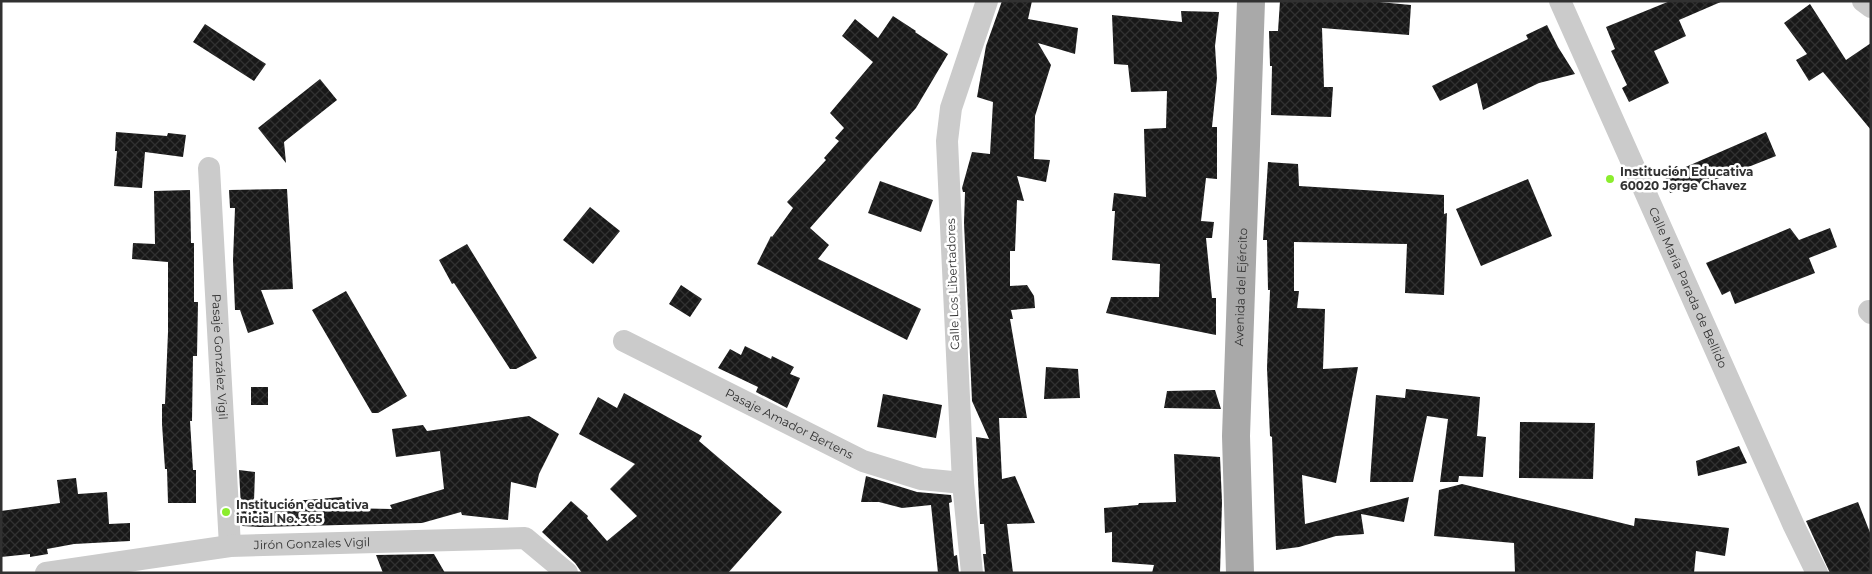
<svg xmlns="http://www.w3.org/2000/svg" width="1872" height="574" font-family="Montserrat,sans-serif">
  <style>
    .building { fill: url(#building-cross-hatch) }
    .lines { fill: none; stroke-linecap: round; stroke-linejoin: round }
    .minor { stroke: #cbcbcb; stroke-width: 22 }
    .major { stroke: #a9a9a9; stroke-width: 28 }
    .poi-dot { fill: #8bed2d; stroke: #fff; stroke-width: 2 }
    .labels { text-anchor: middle; stroke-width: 5; stroke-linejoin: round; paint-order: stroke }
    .poi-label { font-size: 12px; font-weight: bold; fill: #313131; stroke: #fff; text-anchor: start }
    .street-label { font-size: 12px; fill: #313131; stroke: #fff }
  </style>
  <defs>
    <pattern id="building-cross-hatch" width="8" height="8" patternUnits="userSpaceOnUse" patternTransform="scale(1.25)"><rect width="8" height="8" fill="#181818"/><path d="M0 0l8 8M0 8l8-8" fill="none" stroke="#313131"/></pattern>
  </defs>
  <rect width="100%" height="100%" fill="#fff"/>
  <path class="building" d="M 1002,1 L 1032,1 L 1028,19 L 1078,28 L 1075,54 L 1038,43 L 1051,65 L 1035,116 L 1034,159 L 1050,160 L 1046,182 L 1017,176 L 1024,201 L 1017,200 L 1015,251 L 1010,251 L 1010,286 L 1027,285 L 1034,296 L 1035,308 L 1011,310 L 1013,319 L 1010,319 L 1027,418 L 999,418 L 1002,479 L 1015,476 L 1035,523 L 1007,524 L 1013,573 L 985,573 L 983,554 L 986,554 L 984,524 L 980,524 L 980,522 L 976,437 L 989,439 L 972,401 L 964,223 L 965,192 L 963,192 L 962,188 L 972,152 L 990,154 L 993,102 L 977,97 L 986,46 Z
    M 1280,1 L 1368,1 L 1411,5 L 1409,35 L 1322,28 L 1324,87 L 1333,87 L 1331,117 L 1271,115 L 1272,66 L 1270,66 L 1269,31 L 1278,31 Z
    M 1670,1 L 1723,1 L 1679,20 L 1686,36 L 1654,51 L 1669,83 L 1629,102 L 1622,88 L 1627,85 L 1611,51 L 1615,49 L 1606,27 Z
    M 1810,4 L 1846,60 L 1871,43 L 1871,130 L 1823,72 L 1809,81 L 1796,60 L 1807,54 L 1784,23 Z
    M 1181,11 L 1219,12 L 1215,46 L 1217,78 L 1212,127 L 1217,127 L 1217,179 L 1206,178 L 1201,221 L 1214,222 L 1212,238 L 1206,238 L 1212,298 L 1216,298 L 1216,335 L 1106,313 L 1111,297 L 1159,297 L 1160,264 L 1112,260 L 1115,211 L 1112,211 L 1114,193 L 1146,197 L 1144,129 L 1166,128 L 1167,91 L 1131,92 L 1128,65 L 1114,64 L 1112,15 L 1182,22 Z
    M 893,16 L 916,31 L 915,32 L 948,54 L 916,108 L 810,228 L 829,245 L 818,259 L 921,309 L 907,340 L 757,264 L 771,236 L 772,237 L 793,208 L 787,202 L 826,160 L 824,158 L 839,141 L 835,138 L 844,128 L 830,113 L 873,62 L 842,36 L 855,19 L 878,38 Z
    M 205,24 L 266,64 L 254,81 L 193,42 Z
    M 1547,25 L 1558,47 L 1575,74 L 1539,83 L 1483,110 L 1477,83 L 1440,101 L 1432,86 L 1528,39 L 1526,35 Z
    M 320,79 L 337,100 L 284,142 L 286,163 L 258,128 Z
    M 116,132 L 167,136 L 168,133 L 186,135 L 183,157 L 145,152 L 142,188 L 114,186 L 117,151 L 115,151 Z
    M 1766,132 L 1776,156 L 1723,177 L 1670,193 L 1665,176 Z
    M 1268,162 L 1298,164 L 1299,186 L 1444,195 L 1444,214 L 1447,213 L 1444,295 L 1405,293 L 1407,244 L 1294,242 L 1294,291 L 1299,291 L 1297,308 L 1325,309 L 1323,369 L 1358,367 L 1336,483 L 1302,475 L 1305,524 L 1409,497 L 1404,522 L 1361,514 L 1364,534 L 1336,536 L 1299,547 L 1276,550 L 1272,437 L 1270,436 L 1267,368 L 1270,290 L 1268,290 L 1267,240 L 1263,240 Z
    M 1528,179 L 1552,236 L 1481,266 L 1456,209 Z
    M 880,181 L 933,200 L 921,232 L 868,213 Z
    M 287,189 L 293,289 L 261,290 L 274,324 L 248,333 L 240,310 L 235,310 L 233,260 L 235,208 L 230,208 L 229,190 Z
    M 190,190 L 191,243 L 194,243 L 194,302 L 198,302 L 197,356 L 193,356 L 192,421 L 190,421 L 193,470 L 196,470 L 196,503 L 168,503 L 167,469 L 165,469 L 162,424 L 162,404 L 165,404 L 168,332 L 168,262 L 132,259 L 133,243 L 155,244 L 154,191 Z
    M 590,207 L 620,231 L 593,264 L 563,240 Z
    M 1790,228 L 1799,240 L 1830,228 L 1837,247 L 1809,258 L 1815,273 L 1735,304 L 1730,291 L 1722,295 L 1706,263 Z
    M 467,244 L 537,358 L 516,369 L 510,369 L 454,283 L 452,284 L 439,260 Z
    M 681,285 L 702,299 L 690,317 L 669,304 Z
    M 346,291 L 407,396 L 378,413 L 372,413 L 312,310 Z
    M 745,346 L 771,359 L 772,356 L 794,367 L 790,374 L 800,378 L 787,408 L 756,392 L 758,387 L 718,368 L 730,349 L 741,355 Z
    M 1046,367 L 1078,369 L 1080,398 L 1044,399 Z
    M 251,387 L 268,387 L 268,405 L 251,405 Z
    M 1406,389 L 1480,397 L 1477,436 L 1486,437 L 1483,477 L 1459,476 L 1458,482 L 1440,482 L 1448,419 L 1427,416 L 1413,482 L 1370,482 L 1376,395 L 1405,398 Z
    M 1215,390 L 1221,409 L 1164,408 L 1167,391 Z
    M 624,393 L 702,436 L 699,441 L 782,512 L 728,573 L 582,573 L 575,563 L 542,532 L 571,501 L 588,516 L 587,518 L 607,541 L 637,516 L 610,489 L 635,464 L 579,434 L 598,397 L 617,408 Z
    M 883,394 L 942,405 L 936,438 L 877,427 Z
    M 529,416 L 559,434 L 539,474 L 536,488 L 511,482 L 508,520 L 462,515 L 461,512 L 422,523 L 260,527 L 242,526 L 239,470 L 255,472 L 254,501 L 306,500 L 342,497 L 343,508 L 392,509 L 390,505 L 444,489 L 440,451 L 396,457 L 392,429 L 423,425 L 427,431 Z
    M 1520,422 L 1595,423 L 1593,479 L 1519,478 Z
    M 1739,446 L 1747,463 L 1698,476 L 1696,461 Z
    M 1174,454 L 1220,457 L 1222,502 L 1220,573 L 1152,573 L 1154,565 L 1112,562 L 1112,532 L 1105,533 L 1104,508 L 1138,505 L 1139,503 L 1176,502 Z
    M 866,476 L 917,492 L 951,495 L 952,502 L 949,503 L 954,556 L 957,555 L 959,573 L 938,573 L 931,505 L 902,508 L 879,502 L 861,502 Z
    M 76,478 L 78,494 L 107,492 L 109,524 L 130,523 L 130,541 L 74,544 L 47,549 L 48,554 L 30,557 L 30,554 L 1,557 L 1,511 L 60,503 L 57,480 Z
    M 1462,484 L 1634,526 L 1635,518 L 1729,528 L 1725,556 L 1696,551 L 1694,573 L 1515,573 L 1514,543 L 1434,536 L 1439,490 Z
    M 1858,502 L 1871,535 L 1871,573 L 1830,573 L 1806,521 Z
    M 434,554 L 445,573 L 383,573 L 376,555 Z"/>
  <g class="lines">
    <g class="minor">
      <path id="s1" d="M 1560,1 L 1794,526 L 1817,573"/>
      <path d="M 1863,1 L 1871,7"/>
      <path id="s2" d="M 209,168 L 230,546"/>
      <path d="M 1869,311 L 1871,313"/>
      <path id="s3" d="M 624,341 L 863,461 L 921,479 L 963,483"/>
      <path id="s4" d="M 46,573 L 230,546 L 525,538 L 567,573"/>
      <path d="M 972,573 L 963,483 L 947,141 L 951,108 L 987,1"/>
    </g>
    <path class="major" id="s5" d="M 1240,573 L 1236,436 L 1251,1"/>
  </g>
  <g class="poi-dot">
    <circle cx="1610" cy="179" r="5"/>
    <circle cx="226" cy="512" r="5"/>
  </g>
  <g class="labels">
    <g class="poi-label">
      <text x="1620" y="176">Institución Educativa<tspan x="1620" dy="14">60020 Jorge Chavez</tspan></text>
      <text x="236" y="509">Institución educativa<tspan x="236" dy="14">inicial No. 365</tspan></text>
    </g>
    <g class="street-label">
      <text transform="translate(953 284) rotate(-92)" y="4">Calle Los Libertadores</text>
      <text dy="4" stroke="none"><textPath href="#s5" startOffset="286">Avenida del Ejército</textPath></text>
      <text dy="4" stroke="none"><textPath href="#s1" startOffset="314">Calle María Parada de Bellido</textPath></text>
      <text dy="4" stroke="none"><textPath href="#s2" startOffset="189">Pasaje González Vigil</textPath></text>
      <text dy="4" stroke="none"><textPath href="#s3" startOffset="185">Pasaje Amador Bertens</textPath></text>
      <text dy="4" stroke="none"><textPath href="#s4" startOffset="268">Jirón Gonzales Vigil</textPath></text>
    </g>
  </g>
  <rect width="1872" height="574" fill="none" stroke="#313131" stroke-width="5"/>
</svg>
